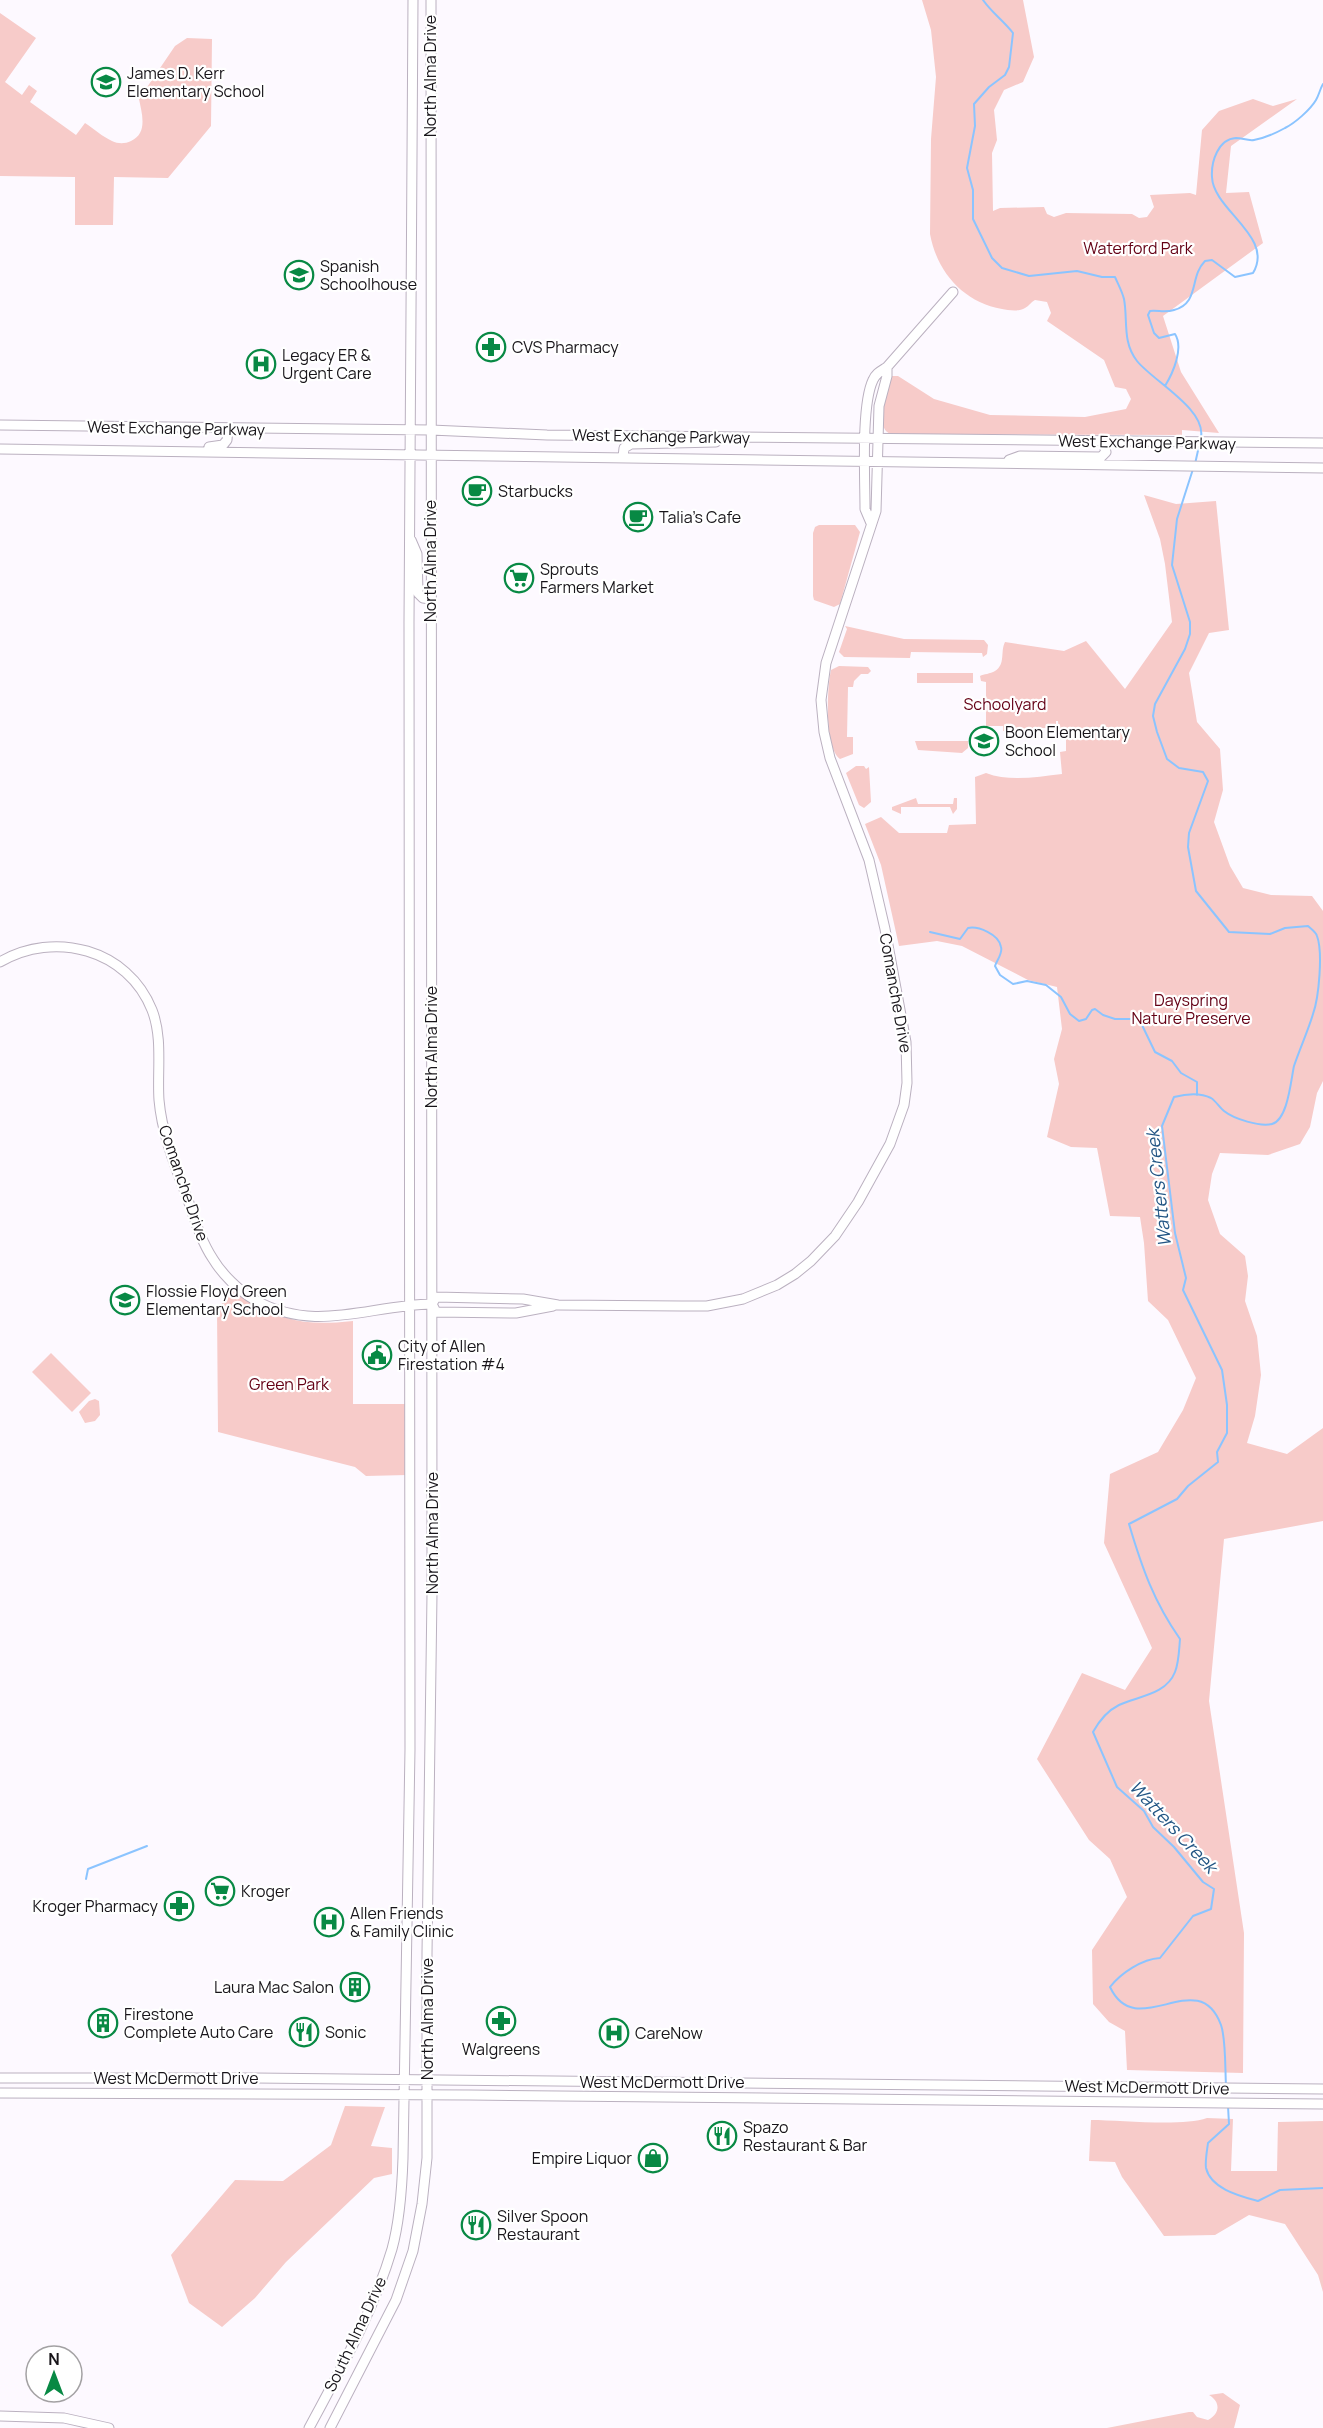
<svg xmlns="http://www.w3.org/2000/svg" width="1323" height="2428" font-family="Manrope,sans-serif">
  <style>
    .green { fill: #f7cbc9 }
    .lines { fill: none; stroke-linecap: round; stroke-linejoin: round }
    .stream { stroke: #8bc4ff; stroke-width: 2 }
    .secondary-casing { stroke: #bbb1c0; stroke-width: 11 }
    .secondary { stroke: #fff; stroke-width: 9 }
    .labels { text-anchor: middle; stroke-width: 4.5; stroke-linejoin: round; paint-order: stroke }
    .poi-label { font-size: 16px; fill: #18151a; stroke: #fff; text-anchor: start }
    .street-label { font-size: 16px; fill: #18151a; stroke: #fff }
    .park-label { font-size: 16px; fill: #640115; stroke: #fff }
    .water-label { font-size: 18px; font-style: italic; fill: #225584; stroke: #fff }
  </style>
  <rect width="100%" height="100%" fill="#fdf9ff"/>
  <path class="green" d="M 922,0 L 1023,0 L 1034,57 L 1023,82 L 1004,90 L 994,110 L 997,140 L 992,153 L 993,211 L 1000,208 L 1044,207 L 1047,214 L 1054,217 L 1066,213 L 1132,214 L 1139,218 L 1147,217 L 1154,207 L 1150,195 L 1190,193 L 1196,195 L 1202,130 L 1219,111 L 1253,99 L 1273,106 L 1297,99 L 1231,146 L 1226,193 L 1249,192 L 1263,243 L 1163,316 L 1181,372 L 1219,433 L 1182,430 L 1182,435 L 891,434 C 873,428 887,390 891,376 L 898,376 L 934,399 L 990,415 L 1085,417 L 1126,409 L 1131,399 L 1126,389 L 1115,387 L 1104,360 L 1047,321 L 1051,313 L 1047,302 L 1035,300 C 1031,302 1029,306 1025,308 C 1019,312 1008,310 1002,309 C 963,302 937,272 930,234 L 931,139 L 936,77 L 931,30 Z
    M 0,13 L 36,38 L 5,82 L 22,95 L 29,85 L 37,91 L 30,102 L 76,135 L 85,123 C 94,129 103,137 112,141 C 118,144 125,144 131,141 C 148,133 142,114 139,99 L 175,46 L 187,38 L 212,39 L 211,126 L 168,178 L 114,177 L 113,225 L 75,225 L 75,177 L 0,176 Z
    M 1144,495 L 1176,504 L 1216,501 L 1229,630 L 1209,633 L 1189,673 L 1197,722 L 1220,749 L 1223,790 L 1214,822 L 1230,866 L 1243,888 L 1271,895 L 1312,896 L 1323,911 L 1323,1081 L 1317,1093 L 1310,1127 L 1300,1144 L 1268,1155 L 1220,1153 L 1212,1174 L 1208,1200 L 1220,1234 L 1245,1256 L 1248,1276 L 1245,1301 L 1257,1336 L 1261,1375 L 1255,1416 L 1247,1443 L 1287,1454 L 1323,1428 L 1323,1521 L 1224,1539 L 1209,1701 L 1244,1933 L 1243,2073 L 1127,2070 L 1125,2031 L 1109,2022 L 1093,2004 L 1092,1950 L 1127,1897 L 1110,1859 L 1089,1840 L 1037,1759 L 1082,1673 L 1125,1690 L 1152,1648 L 1104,1543 L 1110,1474 L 1158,1452 L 1183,1410 L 1196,1378 L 1168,1320 L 1148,1301 L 1144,1243 L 1140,1217 L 1110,1216 L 1097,1148 L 1071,1147 L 1047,1137 L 1059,1084 L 1054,1059 L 1062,1029 L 1057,987 L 1028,980 L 962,946 L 937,941 L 899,946 L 881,865 L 865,824 L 881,817 L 899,833 L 947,833 L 949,825 L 976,824 L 975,777 L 986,773 C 1009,782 1037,777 1062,774 L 1060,752 L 1066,751 L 1066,738 L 1059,738 L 1058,721 L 1056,721 L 1056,728 L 1025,728 L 1024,731 L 1003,731 L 1003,726 L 986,726 L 986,682 L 981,681 L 980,676 C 984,674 990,674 995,671 C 1006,664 1000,652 1005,642 L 1064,651 L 1086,641 L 1125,689 L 1172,622 L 1165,564 L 1160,539 Z
    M 819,525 L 855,525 L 860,532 L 840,604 L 834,607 L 814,600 L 813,596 L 813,533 L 815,527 Z
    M 845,626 L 904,639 L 984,640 L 988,645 L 987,654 L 983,657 L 982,653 L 911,652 L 910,658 L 844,657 L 839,652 L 847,629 Z
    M 839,666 L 868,667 L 871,671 L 868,674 L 861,674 L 854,681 L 853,687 L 848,687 L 847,737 L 853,737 L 853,754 L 840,759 C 824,747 827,688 831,670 Z
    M 917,673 L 973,673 L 973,683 L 917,683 Z
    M 915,741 L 968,741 L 968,748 L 962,753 L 918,750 Z
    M 856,766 L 864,766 L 866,769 L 869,767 L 871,802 L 864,808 L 859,805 L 846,773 Z
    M 916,798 L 918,804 L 953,804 L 954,798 L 957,798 L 957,809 L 953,814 L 950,807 L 901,807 L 901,814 L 892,810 L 892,807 Z
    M 233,1291 C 279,1319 298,1327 353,1321 L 353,1404 L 406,1404 L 407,1475 L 366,1476 L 355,1467 L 218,1432 L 217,1309 Z
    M 51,1353 L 91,1393 L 72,1412 L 32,1372 Z
    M 95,1399 L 99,1401 L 100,1415 L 95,1421 L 85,1423 L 79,1412 L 89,1401 Z
    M 345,2106 L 385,2107 L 371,2146 L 392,2148 L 392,2174 L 374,2178 L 286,2262 L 255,2298 L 222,2327 L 189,2303 L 171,2255 L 235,2180 L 283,2181 L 331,2145 Z
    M 1207,2118 L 1233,2119 L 1231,2171 L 1277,2171 L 1278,2122 L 1323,2121 L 1323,2292 L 1318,2275 L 1285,2224 L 1249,2215 L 1215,2235 L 1164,2236 L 1122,2177 L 1115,2162 L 1089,2161 L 1091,2120 C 1120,2120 1182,2127 1207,2118 Z
    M 1223,2393 L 1240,2405 L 1234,2428 L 1107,2428 L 1189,2412 L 1193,2412 L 1197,2417 L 1208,2420 C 1220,2414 1221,2402 1209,2395 Z"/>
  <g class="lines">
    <path class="stream" d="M 983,0 C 992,13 1003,20 1013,33 L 1009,67 L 1005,75 L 989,87 L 974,104 L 975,126 L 967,168 L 973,190 L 973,219 L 992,258 L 1002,268 L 1029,276 L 1077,271 L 1102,277 L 1115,277 C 1118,284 1122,291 1124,299 C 1128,320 1122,342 1137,361 C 1153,381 1206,409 1201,437
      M 1165,386 C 1173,373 1184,348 1175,334 L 1159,338 L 1154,333 L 1148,315 L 1150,311 C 1158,310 1165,313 1174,310 C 1200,303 1189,277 1205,261 L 1212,260 L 1235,277 L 1253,273 C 1275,237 1213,210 1212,177 C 1211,162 1218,139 1236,138 C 1242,138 1248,141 1254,140 C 1265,138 1276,133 1285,128 C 1295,123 1310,110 1316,100 C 1319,95 1320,89 1323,84
      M 1195,464 L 1199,446
      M 1193,469 L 1177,519 L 1172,565 L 1190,622 L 1190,634 L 1185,649 L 1155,704 L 1153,716 L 1157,732 L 1167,759 L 1179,768 L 1203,772 L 1208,781 L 1189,833 L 1188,847 L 1196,891 L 1229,932 L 1270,934 L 1285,928 L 1308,926 C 1311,929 1316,932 1317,936 C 1323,952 1319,997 1313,1014 C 1308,1031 1300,1048 1294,1066 C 1291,1079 1288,1120 1272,1124 C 1260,1127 1234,1119 1224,1111 C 1219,1107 1216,1101 1211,1098 C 1199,1092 1186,1094 1174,1097 L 1162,1126 L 1175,1233 L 1186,1278 L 1183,1290 L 1222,1370 L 1227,1405 L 1227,1433 L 1217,1452 L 1218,1462 L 1188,1486 L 1177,1499 L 1129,1524 C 1142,1568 1154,1602 1180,1639 C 1179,1650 1179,1662 1175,1672 C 1166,1695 1138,1696 1119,1705 C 1107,1711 1099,1721 1093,1732 L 1117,1787 L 1144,1811 L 1153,1827 L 1174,1847 L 1203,1882 L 1214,1889 L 1211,1909 L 1193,1916 L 1160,1958 C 1142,1959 1121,1973 1110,1987 C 1137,2044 1198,1963 1221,2025 C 1226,2039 1225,2070 1226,2085
      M 930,932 L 960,939 L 968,928 C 978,926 999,934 1001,947 C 1003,953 997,960 995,966 L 1000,975 L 1013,984 L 1027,981 L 1046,985 L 1061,997 L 1070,1014 L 1079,1021 L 1086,1019 L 1092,1010 L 1095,1009 L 1103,1015 L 1115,1019 L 1133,1019 L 1141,1023 L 1155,1052 L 1172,1061 L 1181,1073 L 1197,1082 L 1197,1095
      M 86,1879 L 88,1869 L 147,1846
      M 1228,2106 L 1229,2124 L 1208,2143 C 1207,2151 1205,2161 1206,2168 C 1211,2189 1240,2196 1258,2201 L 1280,2190 L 1323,2188"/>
    <g class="secondary-casing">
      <path id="secondary" d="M 0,425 L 431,430 L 547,435 L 1323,443
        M 209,447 L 223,445 L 227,440 L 228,428
        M 0,449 L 1323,468
        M 623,457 L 624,448 L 631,444 L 716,442
        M 1009,460 L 1020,456 L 1101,457 L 1106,452 L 1103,442
        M 871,523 L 865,509 C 865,478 861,405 873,380 C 876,373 881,371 887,367 L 953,292
        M 411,540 L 417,554 L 418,593 L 423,598 L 430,599
        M 0,962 C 54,930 128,949 152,1010 C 163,1038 157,1071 159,1100 C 162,1135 176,1168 188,1200 C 195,1220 201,1241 213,1259 C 222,1274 239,1291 255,1300 C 315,1334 369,1305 432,1304
        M 432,1304 L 436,1297 L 523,1299 L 558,1305 L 681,1306 L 707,1306 L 743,1299 L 777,1285 L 795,1274 L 811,1261 L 835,1236 L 858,1202 L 890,1144 L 904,1105 L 907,1083 L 906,1042 L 885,929 L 869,860 L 830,758 L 824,732 L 821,700 L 826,663 L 876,511 L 879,406 L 887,376 L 887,367
        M 432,1304 L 436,1312 L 516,1313 L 553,1306
        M 0,2078 L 255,2078 L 1323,2089
        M 0,2093 L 470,2095 L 1323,2104
        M 0,2416 L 64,2418 L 109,2428
        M 309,2428 C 340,2370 373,2313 392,2249 C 400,2220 402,2189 403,2158 L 410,1749 L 409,623 L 413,0
        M 330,2428 L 396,2300 L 413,2251 L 422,2204 L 427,2158 L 427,1953 L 432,1594 L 431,0"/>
    </g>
    <use href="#secondary" class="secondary"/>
  </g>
  <defs>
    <g id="school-ring" transform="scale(1.5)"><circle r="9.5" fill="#fff" stroke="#088944" stroke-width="1.5"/><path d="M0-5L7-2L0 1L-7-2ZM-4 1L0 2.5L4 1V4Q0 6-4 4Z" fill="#088944"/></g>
    <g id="pharmacy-ring" transform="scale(1.5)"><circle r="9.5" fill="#fff" stroke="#088944" stroke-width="1.5"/><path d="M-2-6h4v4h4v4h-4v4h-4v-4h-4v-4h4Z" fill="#088944"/></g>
    <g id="hospital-ring" transform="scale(1.5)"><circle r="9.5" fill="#fff" stroke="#088944" stroke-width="1.5"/><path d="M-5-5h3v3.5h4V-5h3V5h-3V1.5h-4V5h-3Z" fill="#088944"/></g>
    <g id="cafe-ring" transform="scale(1.5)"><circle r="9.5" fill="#fff" stroke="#088944" stroke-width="1.5"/><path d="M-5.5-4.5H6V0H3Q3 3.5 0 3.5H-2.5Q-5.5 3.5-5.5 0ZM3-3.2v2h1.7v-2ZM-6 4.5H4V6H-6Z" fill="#088944"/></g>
    <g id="supermarket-ring" transform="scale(1.5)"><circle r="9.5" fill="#fff" stroke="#088944" stroke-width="1.5"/><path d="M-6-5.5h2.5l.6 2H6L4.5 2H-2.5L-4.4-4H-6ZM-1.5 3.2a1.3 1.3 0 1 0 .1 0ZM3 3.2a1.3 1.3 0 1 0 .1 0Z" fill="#088944"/></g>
    <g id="civic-ring" transform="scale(1.5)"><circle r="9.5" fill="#fff" stroke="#088944" stroke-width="1.5"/><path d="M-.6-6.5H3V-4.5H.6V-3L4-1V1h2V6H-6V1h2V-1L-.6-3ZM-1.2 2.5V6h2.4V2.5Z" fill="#088944"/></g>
    <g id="building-ring" transform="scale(1.5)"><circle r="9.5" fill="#fff" stroke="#088944" stroke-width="1.5"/><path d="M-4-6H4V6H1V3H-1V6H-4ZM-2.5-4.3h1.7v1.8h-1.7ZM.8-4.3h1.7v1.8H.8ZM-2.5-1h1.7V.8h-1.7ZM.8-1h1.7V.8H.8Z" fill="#088944"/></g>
    <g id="restaurant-ring" transform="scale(1.5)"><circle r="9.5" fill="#fff" stroke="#088944" stroke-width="1.5"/><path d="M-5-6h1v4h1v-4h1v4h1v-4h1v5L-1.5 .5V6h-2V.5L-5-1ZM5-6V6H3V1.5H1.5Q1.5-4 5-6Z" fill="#088944"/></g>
    <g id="shop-ring" transform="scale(1.5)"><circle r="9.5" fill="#fff" stroke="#088944" stroke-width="1.5"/><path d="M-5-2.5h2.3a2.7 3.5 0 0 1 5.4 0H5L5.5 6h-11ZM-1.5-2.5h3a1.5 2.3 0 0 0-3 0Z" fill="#088944"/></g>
  </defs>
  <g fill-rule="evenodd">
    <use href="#school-ring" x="106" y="82"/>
    <use href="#school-ring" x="299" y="275"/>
    <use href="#pharmacy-ring" x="491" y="347"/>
    <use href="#hospital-ring" x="261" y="364"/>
    <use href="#cafe-ring" x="477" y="491"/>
    <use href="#cafe-ring" x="638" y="517"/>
    <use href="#supermarket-ring" x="519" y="578"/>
    <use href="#school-ring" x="984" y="741"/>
    <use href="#school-ring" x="125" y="1300"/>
    <use href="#civic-ring" x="377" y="1355"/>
    <use href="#supermarket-ring" x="220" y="1891"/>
    <use href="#pharmacy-ring" x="179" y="1906"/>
    <use href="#hospital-ring" x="329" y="1922"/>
    <use href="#building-ring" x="355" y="1987"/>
    <use href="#pharmacy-ring" x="501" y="2021"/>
    <use href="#building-ring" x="103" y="2023"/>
    <use href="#restaurant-ring" x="304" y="2032"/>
    <use href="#hospital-ring" x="614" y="2033"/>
    <use href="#restaurant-ring" x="722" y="2136"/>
    <use href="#shop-ring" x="653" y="2158"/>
    <use href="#restaurant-ring" x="476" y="2225"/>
  </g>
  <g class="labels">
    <g class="poi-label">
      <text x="127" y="79">James D. Kerr<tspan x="127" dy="18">Elementary School</tspan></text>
      <text x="320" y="272">Spanish<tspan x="320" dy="18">Schoolhouse</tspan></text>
      <text x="512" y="353">CVS Pharmacy</text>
      <text x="282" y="361">Legacy ER &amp;<tspan x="282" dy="18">Urgent Care</tspan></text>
      <text x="498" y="497">Starbucks</text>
      <text x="659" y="523">Talia's Cafe</text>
      <text x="540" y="575">Sprouts<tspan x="540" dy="18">Farmers Market</tspan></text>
      <text x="1005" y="738">Boon Elementary<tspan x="1005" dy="18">School</tspan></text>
      <text x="146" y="1297">Flossie Floyd Green<tspan x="146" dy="18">Elementary School</tspan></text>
      <text x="398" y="1352">City of Allen<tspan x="398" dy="18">Firestation #4</tspan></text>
      <text x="241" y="1897">Kroger</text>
      <text x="158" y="1912" text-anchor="end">Kroger Pharmacy</text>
      <text x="350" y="1919">Allen Friends<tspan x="350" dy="18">&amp; Family Clinic</tspan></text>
      <text x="334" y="1993" text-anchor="end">Laura Mac Salon</text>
      <text x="124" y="2020">Firestone<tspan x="124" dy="18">Complete Auto Care</tspan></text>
      <text x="325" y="2038">Sonic</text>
      <text x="635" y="2039">CareNow</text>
      <text x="501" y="2055" text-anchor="middle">Walgreens</text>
      <text x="743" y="2133">Spazo<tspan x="743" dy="18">Restaurant &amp; Bar</tspan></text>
      <text x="632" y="2164" text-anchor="end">Empire Liquor</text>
      <text x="497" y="2222">Silver Spoon<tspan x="497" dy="18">Restaurant</tspan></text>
    </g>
    <g class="street-label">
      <text transform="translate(430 76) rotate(-90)" y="6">North Alma Drive</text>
      <text transform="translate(176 428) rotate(1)" y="6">West Exchange Parkway</text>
      <text transform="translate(661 436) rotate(1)" y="6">West Exchange Parkway</text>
      <text transform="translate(1147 442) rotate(1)" y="6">West Exchange Parkway</text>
      <text transform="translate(430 561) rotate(-90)" y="6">North Alma Drive</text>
      <text transform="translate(896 993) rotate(80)" y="6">Comanche Drive</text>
      <text transform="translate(431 1047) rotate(-90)" y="6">North Alma Drive</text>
      <text transform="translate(184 1183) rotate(71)" y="6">Comanche Drive</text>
      <text transform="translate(432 1533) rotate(-90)" y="6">North Alma Drive</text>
      <text transform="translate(427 2019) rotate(-90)" y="6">North Alma Drive</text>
      <text x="176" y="2084">West McDermott Drive</text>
      <text x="662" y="2088">West McDermott Drive</text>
      <text transform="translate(1147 2087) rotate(1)" y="6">West McDermott Drive</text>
      <text transform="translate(355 2334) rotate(-65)" y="6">South Alma Drive</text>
    </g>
    <g class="park-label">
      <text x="1138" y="254">Waterford Park</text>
      <text x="1005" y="710">Schoolyard</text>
      <text x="1191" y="1006">Dayspring<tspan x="1191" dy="18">Nature Preserve</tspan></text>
      <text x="289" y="1390">Green Park</text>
    </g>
    <g class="water-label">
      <text transform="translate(1159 1188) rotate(-96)" y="6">Watters Creek</text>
      <text transform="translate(1173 1827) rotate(47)" y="6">Watters Creek</text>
    </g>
  </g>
  <g transform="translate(54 2374)"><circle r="28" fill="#ffffff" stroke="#a3a1a3" stroke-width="1.5"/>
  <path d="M0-4.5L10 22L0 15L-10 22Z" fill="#088944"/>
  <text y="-9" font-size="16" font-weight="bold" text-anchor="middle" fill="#18151a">N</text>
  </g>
</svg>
